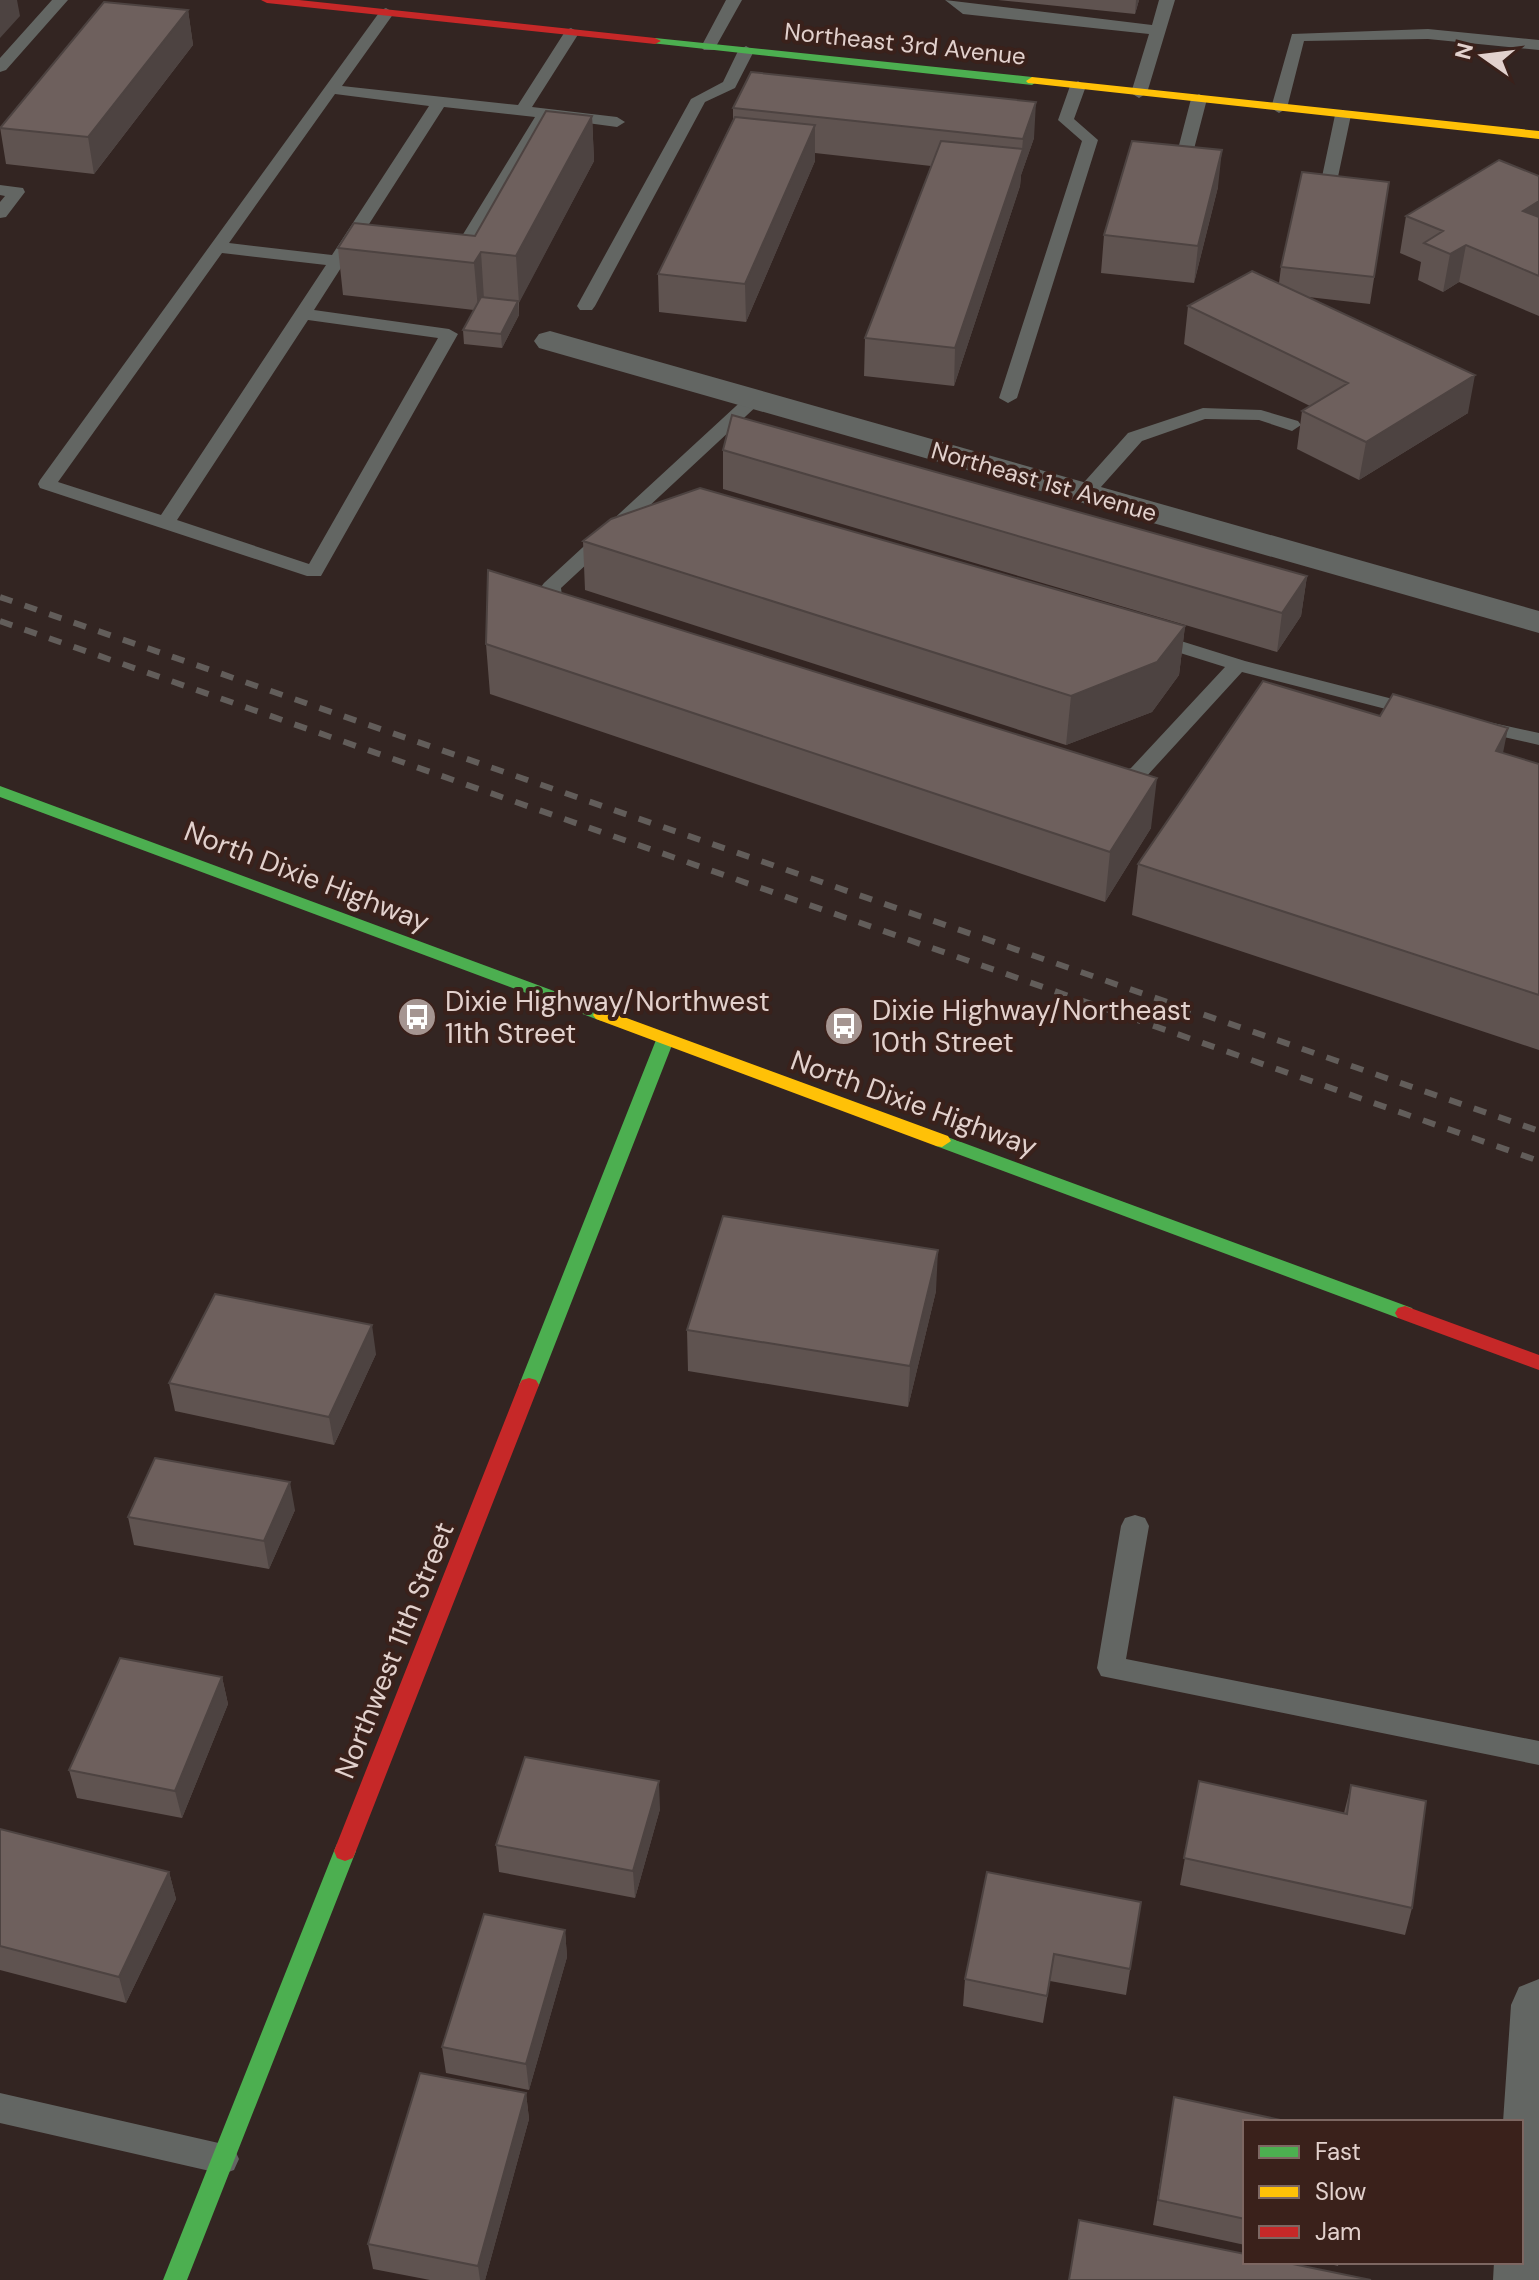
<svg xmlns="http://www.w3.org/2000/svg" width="1539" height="2280" font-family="'DM Sans',sans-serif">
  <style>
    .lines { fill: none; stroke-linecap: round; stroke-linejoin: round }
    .lane { fill: #636663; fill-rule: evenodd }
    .street { fill: #636663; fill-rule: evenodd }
    .fast { fill: #4caf50; fill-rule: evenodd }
    .slow { fill: #ffc107; fill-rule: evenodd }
    .jam { fill: #c62828; fill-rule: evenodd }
    .rail { stroke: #625d5a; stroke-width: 6; stroke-dasharray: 13 13; stroke-linecap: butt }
    .wall { fill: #5f5350 }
    .shaded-wall { fill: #4d4341 }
    .building { fill: #6e605d; stroke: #4d4341; stroke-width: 2 }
    .labels { text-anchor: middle; stroke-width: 8; stroke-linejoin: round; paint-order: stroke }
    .far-street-label { font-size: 24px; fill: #e2d1cd; stroke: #3a211b }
    .street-label { font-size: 28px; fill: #e2d1cd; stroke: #3a211b }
    .poi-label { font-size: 28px; fill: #e2d1cd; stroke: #3a211b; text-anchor: start }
  </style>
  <rect width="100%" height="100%" fill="#332522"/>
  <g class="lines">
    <path class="lane" d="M 52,0 L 68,0 L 6,70 L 0,72 L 0,58 Z
      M 726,0 L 742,0 L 714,50 L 704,50 L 701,47 Z
      M 945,0 L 1152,25 L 1159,0 L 1175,0 L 1147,93 L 1139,98 L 1131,93 L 1149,34 L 963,14 Z
      M 386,8 L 394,13 L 342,86 L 518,105 L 566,30 L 571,28 L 579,33 L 532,107 L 617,117 L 625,122 L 617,127 L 550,118 L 468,255 L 459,260 L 445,258 L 442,254 L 454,249 L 535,117 L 444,107 L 314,310 L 449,329 L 458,334 L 321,576 L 307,576 L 40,488 L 38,484 L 40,480 L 381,10 ZM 335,94 L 429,106 L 332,255 L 229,243 ZM 222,253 L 326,265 L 161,515 L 58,482 ZM 308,320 L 438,338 L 309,564 L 177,520 Z
      M 1428,29 L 1539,40 L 1539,50 L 1428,39 L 1304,41 L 1287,108 L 1279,113 L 1271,108 L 1292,34 Z
      M 746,46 L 754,51 L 735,88 L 705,102 L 595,306 L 592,310 L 580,310 L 577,306 L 691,99 L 723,82 L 738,51 Z
      M 1078,81 L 1086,86 L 1074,119 L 1098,140 L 1017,398 L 1008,403 L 999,398 L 1082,141 L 1058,120 L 1070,86 Z
      M 1199,94 L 1207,99 L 1187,176 L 1185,179 L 1173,179 L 1171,176 L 1191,99 Z
      M 1343,110 L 1351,115 L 1335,191 L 1327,196 L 1319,191 L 1335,115 Z
      M 0,185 L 23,188 L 25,192 L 6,217 L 0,218 L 0,202 L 5,196 L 0,195 Z
      M 754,394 L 760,395 L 763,399 L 760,403 L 561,588 L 562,596 L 579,602 L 582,606 L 579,610 L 572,612 L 545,603 L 541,587 L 544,583 L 748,395 Z
      M 1203,408 L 1261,410 L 1298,421 L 1301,425 L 1292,431 L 1259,420 L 1205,419 L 1142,441 L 1092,497 L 1078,497 L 1076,493 L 1078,489 L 1128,433 Z
      M 1152,632 L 1245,661 L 1424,707 L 1427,711 L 1417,717 L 1242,672 L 1145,778 L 1108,791 L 1101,789 L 1097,784 L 1101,779 L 1131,768 L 1225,667 L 1145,642 L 1142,638 L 1145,634 Z
      M 1475,719 L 1539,733 L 1539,745 L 1468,729 L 1465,725 L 1468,721 Z
      M 1135,1515 L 1145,1518 L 1149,1526 L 1126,1659 L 1539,1741 L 1539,1765 L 1101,1676 L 1097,1668 L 1121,1526 L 1125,1518 Z
      M 0,2093 L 223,2144 L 234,2148 L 239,2159 L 234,2170 L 223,2174 L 0,2123 Z"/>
    <path class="street" d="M 550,331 L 1539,611 L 1539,633 L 539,348 L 534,341 L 539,334 Z
      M 1539,1979 L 1539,2280 L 1493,2280 L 1494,2262 L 1521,2262 L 1521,2122 L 1503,2122 L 1511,2005 L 1519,1987 Z"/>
    <path class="fast" d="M 655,38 L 1032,77 L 1038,81 L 1032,85 L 651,43 L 651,39 Z
      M 0,786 L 608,1011 L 611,1015 L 602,1021 L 596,1019 L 0,797 Z
      M 665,1034 L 674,1040 L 539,1385 L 536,1390 L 522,1390 L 519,1385 L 656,1040 Z
      M 942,1135 L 1412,1308 L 1415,1313 L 1412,1318 L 1398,1318 L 936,1146 L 933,1141 Z
      M 345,1841 L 353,1844 L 356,1851 L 187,2280 L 163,2280 L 334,1851 L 337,1844 Z"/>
    <path class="slow" d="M 1032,77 L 1539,131 L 1539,139 L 1028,83 L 1026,81 Z
      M 602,1009 L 948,1136 L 951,1141 L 942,1147 L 936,1146 L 596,1019 L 593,1015 L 596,1011 Z"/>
    <path class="jam" d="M 261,0 L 299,0 L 655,38 L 661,41 L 655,44 L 267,3 Z
      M 1405,1306 L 1539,1355 L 1539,1370 L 1398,1318 L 1395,1313 L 1398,1308 Z
      M 529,1378 L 536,1380 L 539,1385 L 356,1851 L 353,1858 L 345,1861 L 337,1858 L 334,1851 L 519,1385 L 522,1380 Z"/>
    <path class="rail" d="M 0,597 L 1539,1131
      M 0,621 L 1539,1161"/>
  </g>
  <path class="wall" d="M 998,0 L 1139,0 L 1135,14 Z
    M 188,10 L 193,45 L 94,174 L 6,164 L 0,127 Z
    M 733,108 L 1034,138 L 1021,175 L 1020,186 L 954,386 L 864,376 L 865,338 L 931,166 L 815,153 L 815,161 L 746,322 L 659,312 L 658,274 L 733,120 Z
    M 592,116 L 594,161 L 519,302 L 519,315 L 502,348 L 464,344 L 463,330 L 474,310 L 343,295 L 338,248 L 475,236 Z
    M 1539,176 L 1539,316 L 1459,282 L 1443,292 L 1418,280 L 1421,262 L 1400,253 L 1406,216 Z
    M 1389,182 L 1370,304 L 1308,297 L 1468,413 L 1359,480 L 1297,449 L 1302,411 L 1310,406 L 1184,344 L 1188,306 L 1279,283 L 1281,267 Z
    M 1218,187 L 1194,283 L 1101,273 L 1104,235 Z
    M 723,450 L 1307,576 L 1301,616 L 1277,652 L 723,489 Z
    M 583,541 L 1185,626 L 1179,675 L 1152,712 L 1066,745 L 585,590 Z
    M 486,644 L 1151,828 L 1105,902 L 490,694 Z
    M 1503,753 L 1539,764 L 1539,1050 L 1132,915 L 1138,864 Z
    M 936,1291 L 908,1407 L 688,1371 L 687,1330 Z
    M 376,1354 L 334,1445 L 175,1411 L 169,1383 Z
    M 295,1510 L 269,1569 L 134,1545 L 128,1517 Z
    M 222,1677 L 228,1704 L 182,1818 L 77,1798 L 69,1770 Z
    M 1199,1781 L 1344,1813 L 1351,1785 L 1412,1908 L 1405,1935 L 1180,1885 Z
    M 660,1809 L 635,1898 L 499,1872 L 496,1845 Z
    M 0,1829 L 169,1872 L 176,1899 L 126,2003 L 0,1970 Z
    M 1141,1902 L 1126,1995 L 1050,1981 L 1043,2023 L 963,2006 L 965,1979 Z
    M 565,1930 L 567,1957 L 529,2090 L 446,2073 L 442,2047 Z
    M 526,2093 L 529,2119 L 485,2280 L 430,2280 L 373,2269 L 368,2244 Z
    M 1174,2097 L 1245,2122 L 1245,2245 L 1153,2225 Z
    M 1322,2262 L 1339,2262 L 1338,2266 Z"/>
  <path class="shaded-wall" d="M 0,0 L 17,0 L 20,16 L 0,38 Z
    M 1136,0 L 1139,0 L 1135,14 Z
    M 188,10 L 193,45 L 94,174 L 88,137 Z
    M 1036,102 L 1034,138 L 1021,175 L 1020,186 L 954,386 L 955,348 L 1022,150 L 1023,139 Z
    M 592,116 L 594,161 L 519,303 L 516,256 Z
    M 815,125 L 815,161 L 746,322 L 745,284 Z
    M 1222,150 L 1218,187 L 1194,283 L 1198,246 Z
    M 1539,201 L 1539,233 L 1523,211 Z
    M 1466,245 L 1459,282 L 1443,292 L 1450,254 Z
    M 481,252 L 484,299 L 478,310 L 474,263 Z
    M 518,301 L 519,315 L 502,348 L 501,334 Z
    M 1475,375 L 1468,413 L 1359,480 L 1366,442 Z
    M 1307,576 L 1301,616 L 1277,652 L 1282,613 Z
    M 1185,626 L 1179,675 L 1152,712 L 1066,745 L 1071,696 Z
    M 1508,728 L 1498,778 L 1496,751 Z
    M 1157,778 L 1151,828 L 1105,902 L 1110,852 Z
    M 938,1250 L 936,1291 L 908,1407 L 910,1366 Z
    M 372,1325 L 376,1354 L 334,1445 L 329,1417 Z
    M 290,1482 L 295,1510 L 269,1569 L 264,1541 Z
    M 222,1677 L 228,1704 L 182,1818 L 175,1791 Z
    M 659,1781 L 660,1809 L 635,1898 L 633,1871 Z
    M 169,1872 L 176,1899 L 126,2003 L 119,1977 Z
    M 565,1930 L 567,1957 L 529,2090 L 526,2064 Z
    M 526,2093 L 529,2119 L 485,2280 L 480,2280 L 478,2266 Z"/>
  <path class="building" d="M 104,2 L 188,10 L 88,137 L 0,128 Z
    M 751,72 L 1036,102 L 1023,139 L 733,108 Z
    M 546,111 L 592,116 L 516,256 L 481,252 L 474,263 L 338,248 L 354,223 L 475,236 Z
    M 735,117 L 815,125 L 745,284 L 658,274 Z
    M 941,141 L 1023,149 L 955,348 L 865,338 Z
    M 1132,141 L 1222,150 L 1198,246 L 1104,235 Z
    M 1499,160 L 1539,176 L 1539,201 L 1523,211 L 1539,217 L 1539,276 L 1466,245 L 1450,254 L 1424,243 L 1443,231 L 1406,216 Z
    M 1302,172 L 1389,182 L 1374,277 L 1281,267 Z
    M 1252,271 L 1475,375 L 1366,442 L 1302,411 L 1348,383 L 1188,306 Z
    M 481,297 L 518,301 L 501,334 L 463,330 Z
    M 732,415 L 1307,576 L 1282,613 L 723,450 Z
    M 700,488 L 1185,626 L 1157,662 L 1071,696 L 583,541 L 611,519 Z
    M 488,570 L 1157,778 L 1110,852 L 486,644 Z
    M 1263,681 L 1380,716 L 1393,694 L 1508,728 L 1496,751 L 1539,764 L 1539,995 L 1138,864 Z
    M 723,1216 L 938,1250 L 910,1366 L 687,1330 Z
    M 215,1294 L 372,1325 L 329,1417 L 169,1383 Z
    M 155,1458 L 290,1482 L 264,1541 L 128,1517 Z
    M 120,1658 L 222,1677 L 175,1791 L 69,1770 Z
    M 525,1757 L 659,1781 L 633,1871 L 496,1845 Z
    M 1199,1781 L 1347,1814 L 1351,1785 L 1426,1801 L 1412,1908 L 1184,1858 Z
    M 0,1829 L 169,1872 L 119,1977 L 0,1946 Z
    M 987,1872 L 1141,1902 L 1130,1969 L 1054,1954 L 1047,1996 L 965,1979 Z
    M 484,1914 L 565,1930 L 526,2064 L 442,2047 Z
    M 420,2073 L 526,2093 L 478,2266 L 368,2244 Z
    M 1174,2097 L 1290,2122 L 1245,2122 L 1245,2219 L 1158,2200 Z
    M 1079,2220 L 1245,2254 L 1245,2262 L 1283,2262 L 1371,2280 L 1069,2280 Z"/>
  <defs>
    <g id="bus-disc" transform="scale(2)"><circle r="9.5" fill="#a59591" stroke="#3a211b"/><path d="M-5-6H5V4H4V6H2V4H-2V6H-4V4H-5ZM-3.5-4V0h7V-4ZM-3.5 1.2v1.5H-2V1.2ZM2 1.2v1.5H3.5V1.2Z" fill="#fff"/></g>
  </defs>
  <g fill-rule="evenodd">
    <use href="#bus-disc" x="417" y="1017"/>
    <use href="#bus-disc" x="844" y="1026"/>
  </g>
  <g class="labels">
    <g class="far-street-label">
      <text transform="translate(905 44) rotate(6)" y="8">Northeast 3rd Avenue</text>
      <text transform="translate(1044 482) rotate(16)" y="8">Northeast 1st Avenue</text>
    </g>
    <g class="street-label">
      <text transform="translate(307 876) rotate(21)" y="10">North Dixie Highway</text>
      <text transform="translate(914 1103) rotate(20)" y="10">North Dixie Highway</text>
      <text transform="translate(394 1650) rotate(-68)" y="10">Northwest 11th Street</text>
    </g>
    <g class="poi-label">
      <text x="445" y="1011">Dixie Highway/Northwest<tspan x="445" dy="32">11th Street</tspan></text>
      <text x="872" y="1020">Dixie Highway/Northeast<tspan x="872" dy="32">10th Street</tspan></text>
    </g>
  </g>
  <rect x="1243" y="2120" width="280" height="144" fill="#3a211b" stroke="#7d6762" stroke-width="2"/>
  <rect x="1259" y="2146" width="40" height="12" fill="#4caf50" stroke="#7d6762" stroke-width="2"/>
  <text x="1315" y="2160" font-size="24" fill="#e2d1cd">Fast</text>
  <rect x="1259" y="2186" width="40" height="12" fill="#ffc107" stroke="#7d6762" stroke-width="2"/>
  <text x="1315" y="2200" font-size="24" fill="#e2d1cd">Slow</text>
  <rect x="1259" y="2226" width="40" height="12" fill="#c62828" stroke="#7d6762" stroke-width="2"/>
  <text x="1315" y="2240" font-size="24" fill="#e2d1cd">Jam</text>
  <g transform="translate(1483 56) rotate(284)" stroke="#3a211b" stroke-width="6" paint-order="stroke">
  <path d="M0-6L14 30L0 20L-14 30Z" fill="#e2d1cd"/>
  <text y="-12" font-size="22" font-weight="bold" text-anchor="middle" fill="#e2d1cd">N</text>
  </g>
</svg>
